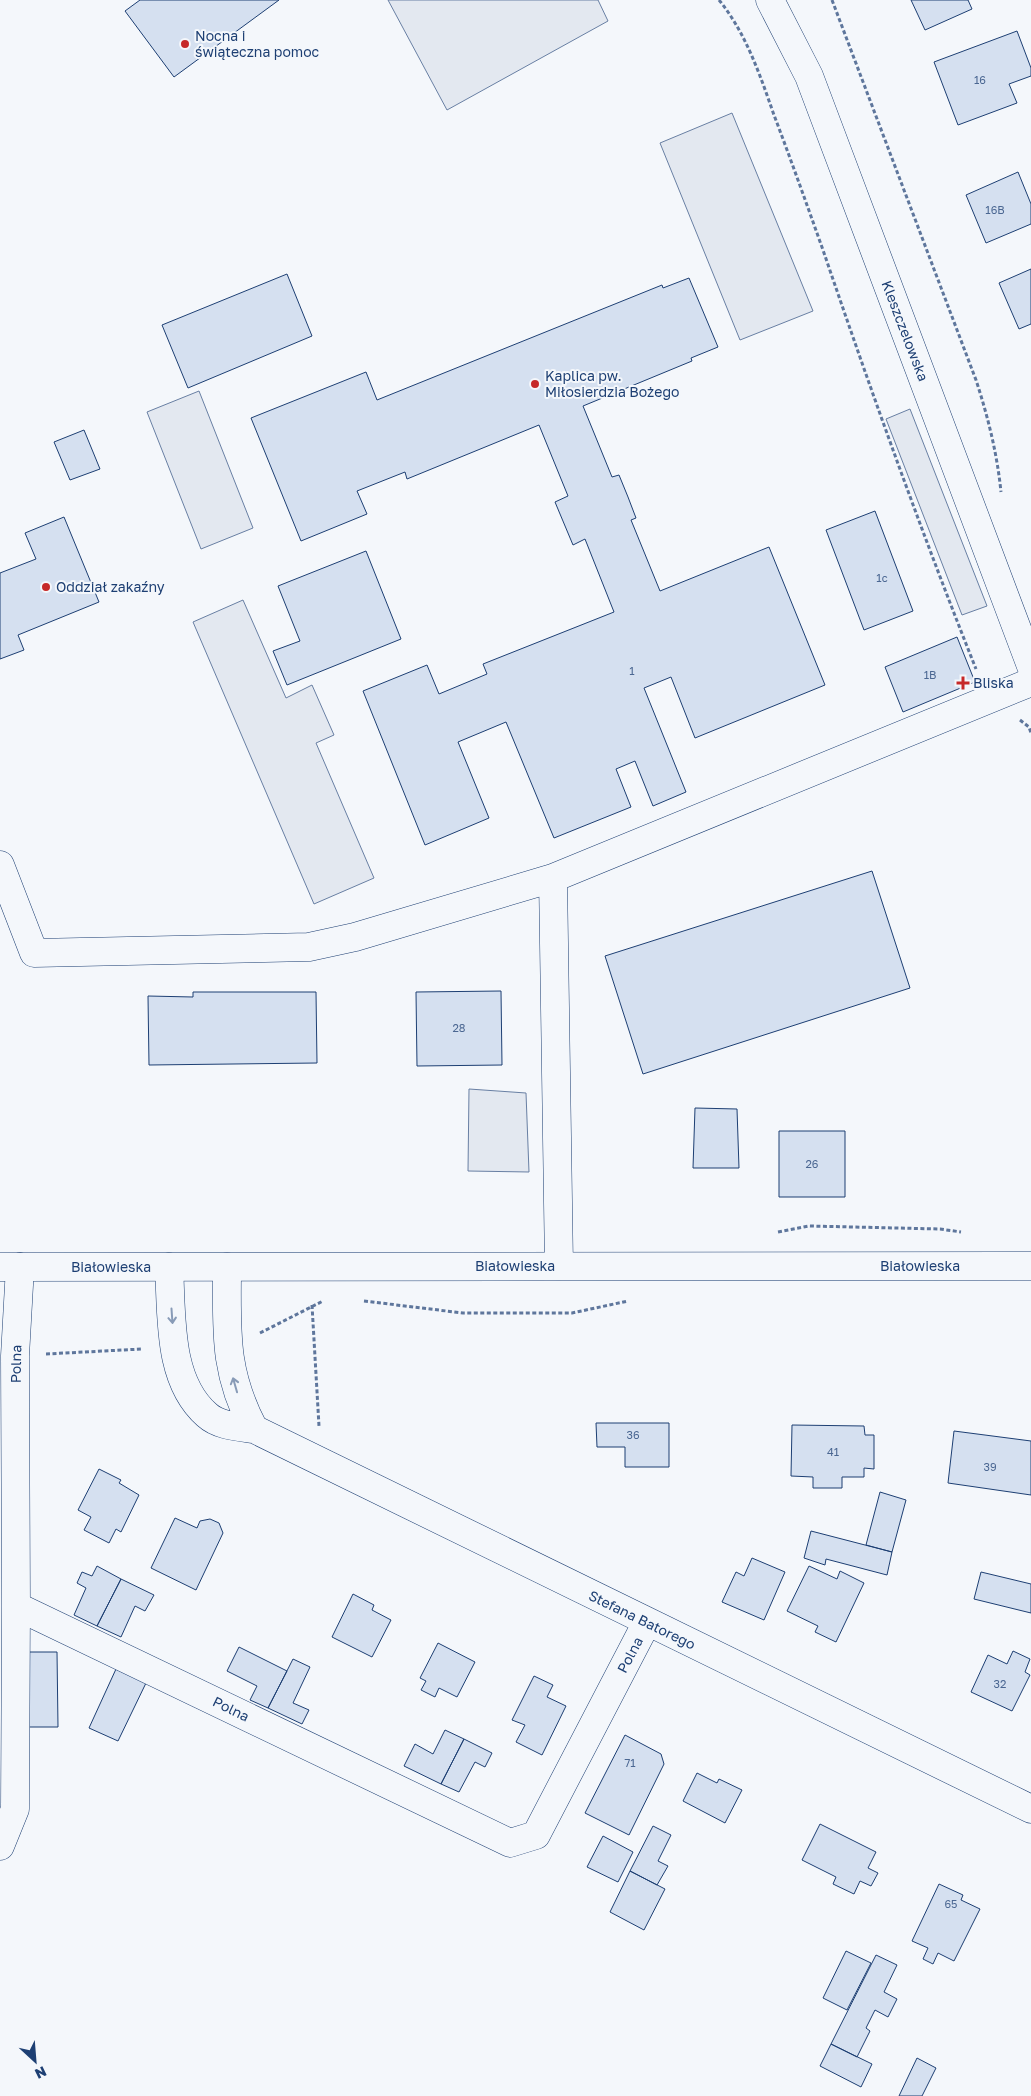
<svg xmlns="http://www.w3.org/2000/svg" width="1031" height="2096" font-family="'Golos Text',sans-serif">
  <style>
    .parking { fill: #e3e8f0; stroke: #687fa3 }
    .building { fill: #d5e0f0; stroke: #1d3f73 }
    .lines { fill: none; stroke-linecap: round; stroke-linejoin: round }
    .minor-casing { stroke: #1d3f73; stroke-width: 29 }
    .major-casing { stroke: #1d3f73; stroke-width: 29 }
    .path { stroke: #5e769c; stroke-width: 3; stroke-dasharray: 4 2.5; stroke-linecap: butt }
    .minor { stroke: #f4f7fb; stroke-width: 28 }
    .major { stroke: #f4f7fb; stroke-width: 28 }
    .oneway { stroke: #889bb7 }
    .poi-dot { fill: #c62828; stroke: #f4f7fb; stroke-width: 2 }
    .labels { text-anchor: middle; stroke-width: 4; stroke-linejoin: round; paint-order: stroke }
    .number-label { font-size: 11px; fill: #4b6792 }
    .poi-label { font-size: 14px; fill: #1d3f73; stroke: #f4f7fb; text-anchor: start }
    .street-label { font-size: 14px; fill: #1d3f73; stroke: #f4f7fb }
  </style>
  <rect width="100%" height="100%" fill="#f4f7fb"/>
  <path class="parking" d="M 388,0 L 598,0 L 608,21 L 447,110 Z
    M 732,113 L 813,311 L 740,340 L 660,143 Z
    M 199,391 L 253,528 L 201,549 L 147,412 Z
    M 910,409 L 987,606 L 962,615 L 886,419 Z
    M 243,600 L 286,698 L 312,685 L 334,735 L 316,743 L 374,878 L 314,904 L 193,622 Z
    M 469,1089 L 526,1093 L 529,1172 L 468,1171 Z"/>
  <path class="building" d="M 140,0 L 279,0 L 174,77 L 125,11 Z
    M 911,0 L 968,0 L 972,9 L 925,30 Z
    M 1017,31 L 1031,68 L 1031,76 L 1009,84 L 1017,103 L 958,125 L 934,62 Z
    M 1018,172 L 1031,204 L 1031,224 L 986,243 L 966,195 Z
    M 1031,269 L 1031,324 L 1019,329 L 999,283 Z
    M 287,274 L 312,336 L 188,388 L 162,325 Z
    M 689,278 L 718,347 L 691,358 L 692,361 L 583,406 L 612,477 L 619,475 L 628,497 L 636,518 L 631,520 L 660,591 L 769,547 L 825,685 L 695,738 L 671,677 L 644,688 L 686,792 L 653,806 L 635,761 L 616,769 L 631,807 L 554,838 L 506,722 L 458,742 L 489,818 L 425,845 L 363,691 L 427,665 L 439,694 L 487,674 L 483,664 L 614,612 L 585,539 L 573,545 L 555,502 L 568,496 L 539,425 L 407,479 L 405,472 L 357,491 L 367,514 L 301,541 L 251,418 L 366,372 L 377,400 L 662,285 L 663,288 Z
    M 84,430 L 100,469 L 70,480 L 54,442 Z
    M 875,511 L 913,611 L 864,630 L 826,530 Z
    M 64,517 L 99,602 L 18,635 L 24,650 L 0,659 L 0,573 L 36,559 L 25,533 Z
    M 366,551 L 401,639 L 287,685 L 273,651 L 300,641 L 278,586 Z
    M 957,637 L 975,682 L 903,712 L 885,667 Z
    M 872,871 L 910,988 L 643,1074 L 605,956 Z
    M 501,991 L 502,1065 L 417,1066 L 416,992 Z
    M 193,992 L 316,992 L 317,1063 L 149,1065 L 148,996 L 193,997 Z
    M 695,1108 L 737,1109 L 739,1168 L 693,1168 Z
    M 779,1131 L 845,1131 L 845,1197 L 779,1197 Z
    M 596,1423 L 669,1423 L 669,1467 L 625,1467 L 625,1447 L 597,1447 Z
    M 792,1425 L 864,1426 L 865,1435 L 874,1435 L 874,1469 L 864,1468 L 864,1477 L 842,1477 L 842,1488 L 813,1488 L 813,1477 L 791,1476 Z
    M 954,1431 L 1031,1441 L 1031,1495 L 948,1483 Z
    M 99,1469 L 121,1480 L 119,1483 L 139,1495 L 121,1532 L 116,1529 L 109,1543 L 84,1530 L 91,1517 L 78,1510 Z
    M 880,1492 L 906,1500 L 892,1552 L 866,1545 Z
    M 175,1518 L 197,1528 L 200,1521 L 210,1519 L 219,1523 L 223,1533 L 196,1590 L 151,1568 Z
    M 811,1531 L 892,1552 L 887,1575 L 826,1559 L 825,1565 L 804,1558 Z
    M 752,1558 L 785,1572 L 764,1620 L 722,1602 L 736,1572 L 744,1576 Z
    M 97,1566 L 121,1579 L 97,1626 L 74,1615 L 86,1588 L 77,1583 L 82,1572 L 92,1576 Z
    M 809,1566 L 837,1579 L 840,1571 L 864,1583 L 836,1642 L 815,1632 L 818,1626 L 787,1611 Z
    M 981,1572 L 1031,1584 L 1031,1613 L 974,1599 Z
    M 121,1579 L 154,1595 L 145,1611 L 135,1606 L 121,1637 L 97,1626 Z
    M 353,1594 L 374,1605 L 372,1610 L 391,1620 L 372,1657 L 332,1637 Z
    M 438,1643 L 475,1662 L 457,1697 L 439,1688 L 435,1697 L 421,1690 L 426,1681 L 420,1678 Z
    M 239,1647 L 287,1671 L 268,1708 L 250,1700 L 257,1686 L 227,1671 Z
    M 1013,1651 L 1030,1659 L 1025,1672 L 1030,1675 L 1012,1711 L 971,1692 L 988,1655 L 1007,1664 Z
    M 27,1652 L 57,1652 L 58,1727 L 28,1727 Z
    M 293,1659 L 310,1667 L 293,1703 L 309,1710 L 302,1724 L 268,1708 Z
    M 116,1669 L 146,1683 L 118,1741 L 89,1728 Z
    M 534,1676 L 553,1685 L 547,1697 L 566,1706 L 542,1755 L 516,1742 L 525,1725 L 512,1720 Z
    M 445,1730 L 464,1739 L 441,1784 L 404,1766 L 415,1744 L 433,1754 Z
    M 625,1735 L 661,1754 L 664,1764 L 629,1835 L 585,1813 Z
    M 464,1739 L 492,1753 L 485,1767 L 475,1762 L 459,1792 L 441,1784 Z
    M 697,1773 L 717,1783 L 719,1779 L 742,1790 L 725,1823 L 683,1801 Z
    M 820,1824 L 876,1852 L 868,1868 L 878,1873 L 871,1886 L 860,1881 L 854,1894 L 833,1884 L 836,1877 L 802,1860 Z
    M 653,1826 L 671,1835 L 658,1861 L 668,1866 L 657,1885 L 630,1871 Z
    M 603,1836 L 633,1852 L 618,1882 L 587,1867 Z
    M 630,1871 L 665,1889 L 644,1930 L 610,1912 Z
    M 939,1884 L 963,1895 L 961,1900 L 980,1909 L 954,1961 L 938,1953 L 933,1964 L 923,1959 L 928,1948 L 912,1941 Z
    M 846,1951 L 871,1963 L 847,2010 L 823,1998 Z
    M 876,1955 L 897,1965 L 884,1992 L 897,1999 L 888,2017 L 875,2010 L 866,2028 L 870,2031 L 857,2057 L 831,2044 Z
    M 831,2044 L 872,2064 L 861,2087 L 820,2066 Z
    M 917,2058 L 936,2068 L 922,2096 L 899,2096 Z"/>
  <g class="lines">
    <g class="minor-casing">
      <path id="minor" d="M 0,865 L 34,953 L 309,947 L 355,937 L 553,878 L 1031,682
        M 553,878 L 559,1266
        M 20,1267 L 15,1356 L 16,1606 L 510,1843 L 536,1835 L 647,1622
        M 169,1267 C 172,1315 167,1380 207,1415 C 219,1426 239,1427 254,1429 L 1031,1809
        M 227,1267 C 227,1330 223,1371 254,1429
        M 0,1846 L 15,1809 L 16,1606"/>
    </g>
    <g class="major-casing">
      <path id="major" d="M 770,0 L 809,76 L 1031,666
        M 0,1267 L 1031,1266"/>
    </g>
    <path class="path" d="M 719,0 C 746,33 760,75 774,115 C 791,160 807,205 823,250 C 871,391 921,531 976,669
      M 832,0 L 976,380 C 988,417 997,453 1001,492
      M 1020,720 L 1029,727 L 1031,733
      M 778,1232 L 809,1226 L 940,1229 L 961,1232
      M 364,1301 L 463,1313 L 572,1313 L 628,1301
      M 312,1305 L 319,1426
      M 260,1333 L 323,1301
      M 46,1354 L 142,1349"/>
    <use href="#minor" class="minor"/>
    <use href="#major" class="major"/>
  </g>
  <defs><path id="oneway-shaft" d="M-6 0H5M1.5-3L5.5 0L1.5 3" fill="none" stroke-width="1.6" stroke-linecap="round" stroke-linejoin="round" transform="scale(1.25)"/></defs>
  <g class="oneway">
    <use href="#oneway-shaft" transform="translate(172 1316) rotate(86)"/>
    <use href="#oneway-shaft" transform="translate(235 1385) rotate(-106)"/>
  </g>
  <g class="poi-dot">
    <circle cx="185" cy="44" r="5"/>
    <circle cx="535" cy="384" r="5"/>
    <circle cx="46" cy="587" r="5"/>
    <path d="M960.5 675.5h5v5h5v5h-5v5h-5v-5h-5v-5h5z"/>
  </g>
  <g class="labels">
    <g class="number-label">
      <text x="980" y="84">16</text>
      <text x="995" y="214">16B</text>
      <text x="882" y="582">1c</text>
      <text x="632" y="675">1</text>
      <text x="930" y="679">1B</text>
      <text x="459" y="1032">28</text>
      <text x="812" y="1168">26</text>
      <text x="633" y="1439">36</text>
      <text x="833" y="1456">41</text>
      <text x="990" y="1471">39</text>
      <text x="1000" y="1688">32</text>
      <text x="630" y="1767">71</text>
      <text x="951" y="1908">65</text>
    </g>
    <g class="poi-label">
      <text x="195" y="41">Nocna i<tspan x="195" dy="16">świąteczna pomoc</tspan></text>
      <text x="545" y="381">Kaplica pw.<tspan x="545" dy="16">Miłosierdzia Bożego</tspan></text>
      <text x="56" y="592">Oddział zakaźny</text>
      <text x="973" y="688">Bliska</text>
    </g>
    <g class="street-label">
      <text transform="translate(905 331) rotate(69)" y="5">Kleszczelowska</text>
      <text x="515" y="1271">Białowieska</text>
      <text x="920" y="1271">Białowieska</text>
      <text x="111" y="1272">Białowieska</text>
      <text transform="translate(16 1364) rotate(-89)" y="5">Polna</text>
      <text transform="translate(642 1620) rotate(26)" y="5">Stefana Batorego</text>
      <text transform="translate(630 1655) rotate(-62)" y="5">Polna</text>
      <text transform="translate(231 1709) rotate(26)" y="5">Polna</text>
    </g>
  </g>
  <g transform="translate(35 2061) rotate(154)" stroke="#f4f7fb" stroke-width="4" paint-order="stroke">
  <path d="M0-4L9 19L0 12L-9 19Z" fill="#1d3f73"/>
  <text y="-8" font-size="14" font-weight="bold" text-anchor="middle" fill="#1d3f73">N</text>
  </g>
</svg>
